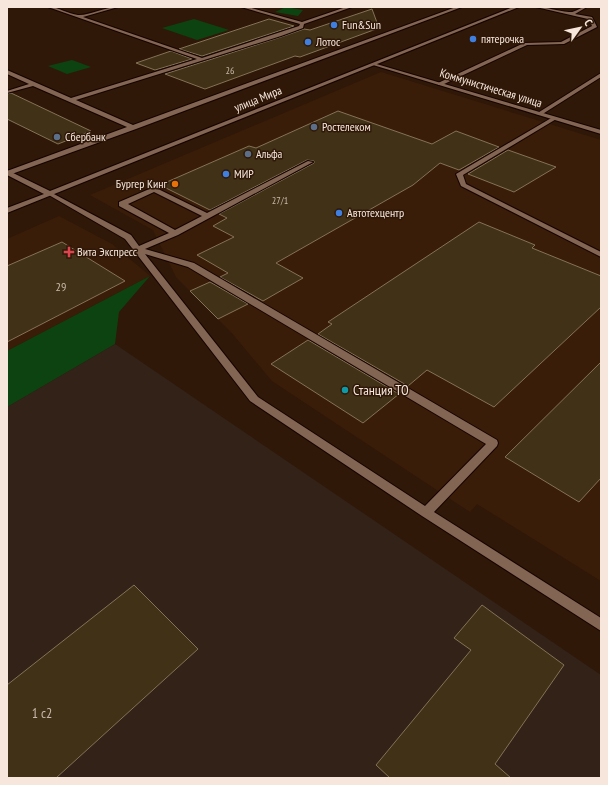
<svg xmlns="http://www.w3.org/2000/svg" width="608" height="785" font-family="'PT Sans Narrow',sans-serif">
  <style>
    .built { fill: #3a1d08 }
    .industrial { fill: #322218 }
    .green { fill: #0d4311 }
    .building { fill: #413117; stroke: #847257 }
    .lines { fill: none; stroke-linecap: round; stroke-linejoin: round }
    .service-casing { stroke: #160300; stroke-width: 2 }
    .minor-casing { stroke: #160300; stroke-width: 2 }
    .secondary-casing { stroke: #160300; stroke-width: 2 }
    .service { fill: #826553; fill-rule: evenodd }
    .minor { fill: #826553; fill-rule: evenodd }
    .secondary { fill: #826553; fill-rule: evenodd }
    .shop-dot { fill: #3f7fe0; stroke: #2f1808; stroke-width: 1.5 }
    .service-dot { fill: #5c6f8a; stroke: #2f1808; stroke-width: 1.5 }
    .food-dot { fill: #e8710a; stroke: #2f1808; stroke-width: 1.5 }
    .health-dot { fill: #e0444e; stroke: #2f1808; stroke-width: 1.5 }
    .culture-dot { fill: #0f9aa8; stroke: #2f1808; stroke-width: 1.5 }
    .labels { text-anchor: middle; stroke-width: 3; stroke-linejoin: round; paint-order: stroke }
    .far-number-label { font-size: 10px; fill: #cab9ab }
    .far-poi-label { font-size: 12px; fill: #f7e6dc; stroke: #2f1808; text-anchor: start }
    .far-street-label { font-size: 12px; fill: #f7e6dc; stroke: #2f1808 }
    .number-label { font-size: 12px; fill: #cab9ab }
    .poi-label { font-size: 14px; fill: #f7e6dc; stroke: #2f1808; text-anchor: start }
    .near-number-label { font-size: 14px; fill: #cab9ab }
  </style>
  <rect width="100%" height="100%" fill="#2f1808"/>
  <path class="built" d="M 381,72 L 601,140 L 601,581 L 477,504 L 470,512 L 272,381 L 231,332 L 176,277 L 153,230 L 90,195 Z
    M 59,216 L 112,244 L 150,276 L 7,351 L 7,239 Z"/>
  <path class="industrial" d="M 115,344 L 601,675 L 601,778 L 7,778 L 7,407 Z"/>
  <path class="green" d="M 286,7 L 303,10 L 298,16 L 275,12 Z
    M 194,19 L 229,30 L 197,40 L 162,28 Z
    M 72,60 L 91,67 L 67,74 L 48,66 Z
    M 150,276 L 119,312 L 115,344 L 7,407 L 7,351 Z"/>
  <path class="building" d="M 372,9 L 379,28 L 300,57 L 295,56 L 205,89 L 165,74 L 281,37 L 304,29 L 310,30 Z
    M 269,19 L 294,26 L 202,56 L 179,49 Z
    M 171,51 L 192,59 L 155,70 L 136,63 Z
    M 11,93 L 91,131 L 58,144 L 7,119 L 7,94 Z
    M 338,111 L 432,144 L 456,131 L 499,147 L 459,170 L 440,163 L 413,185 L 276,263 L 303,278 L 263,301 L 220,277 L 228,273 L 197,255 L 234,237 L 213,226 L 227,218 L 219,214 L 314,163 L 314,161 L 307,160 L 210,210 L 160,185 L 249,146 L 256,148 Z
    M 508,150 L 556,167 L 514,192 L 468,174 Z
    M 479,222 L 535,245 L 532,248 L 601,276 L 601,307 L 494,407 L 427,370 L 408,386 L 318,334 L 332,324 L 328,322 Z
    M 62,242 L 125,281 L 7,342 L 7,266 Z
    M 210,282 L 248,304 L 218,319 L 190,291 Z
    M 308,340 L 399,394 L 363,423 L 271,364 Z
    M 601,362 L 601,478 L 579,502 L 505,457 Z
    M 134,585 L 198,649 L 56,778 L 7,778 L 7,685 Z
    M 482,605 L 564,665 L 495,764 L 511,778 L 390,778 L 376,765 L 471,650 L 454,638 Z"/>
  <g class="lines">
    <g class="service-casing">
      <path id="service" d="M 48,7 C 59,7 68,14 78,15 C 88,16 105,7 118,7 L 83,17 L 202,58 L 299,26 L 300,24 L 241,7 L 248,7 L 302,22 L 346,7 L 352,7 L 304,24 L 303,28 L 281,36 L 76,100 L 133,125 L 456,7 L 462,7 L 136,129 L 9,175 L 7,175 L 7,171 L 127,127 L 33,86 L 7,93 L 7,91 L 29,84 L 7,74 L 7,70 L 71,98 L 197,59 Z
        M 536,7 C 547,7 557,11 569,12 C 575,13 580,7 587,7 L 575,14 L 592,17 L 597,27 L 564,44 L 527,45 L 442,85 L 438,85 L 438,83 L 524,43 L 561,42 L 592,26 L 588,19 Z
        M 601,73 L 601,77 L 541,115 L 536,114 Z
        M 553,117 L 558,118 L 463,175 L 466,184 L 601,252 L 601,257 L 461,186 L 456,174 Z
        M 308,161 L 313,162 L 178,235 L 145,249 L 194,263 L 497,440 L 498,443 L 497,446 L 434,512 L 601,618 L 601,631 L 422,516 L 250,401 L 125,239 L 47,194 L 52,193 L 131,235 L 139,246 L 169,233 L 119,206 L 119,202 L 154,187 L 207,213 ZM 154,192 L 202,216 L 175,230 L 128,204 ZM 145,254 L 188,267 L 486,444 L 425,506 L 258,397 Z"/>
    </g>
    <g class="minor-casing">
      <path id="minor" d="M 373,63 L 601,130 L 601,134 L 373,65 Z"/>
    </g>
    <g class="secondary-casing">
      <path id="secondary" d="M 513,7 L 519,7 L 7,213 L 7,208 L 44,194 L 7,175 L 7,170 L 50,191 Z"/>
    </g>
    <use href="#service" class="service"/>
    <use href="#minor" class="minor"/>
    <use href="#secondary" class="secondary"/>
  </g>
  <g class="shop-dot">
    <circle cx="334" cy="25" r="4"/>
    <circle cx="473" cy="39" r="4"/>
    <circle cx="308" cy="42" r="4"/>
    <circle cx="226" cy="174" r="4"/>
    <circle cx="339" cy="213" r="4"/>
  </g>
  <g class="service-dot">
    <circle cx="314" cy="127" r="4"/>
    <circle cx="57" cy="137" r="4"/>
    <circle cx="248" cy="154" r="4"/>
  </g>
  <circle class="food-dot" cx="175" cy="184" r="4"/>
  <path class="health-dot" d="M67 246h4v4h4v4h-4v4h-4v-4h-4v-4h4z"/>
  <circle class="culture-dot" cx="345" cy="390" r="4"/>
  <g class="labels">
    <g class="far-number-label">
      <text x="230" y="74">26</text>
      <text x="280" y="204">27/1</text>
    </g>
    <g class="far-poi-label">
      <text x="342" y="29">Fun&amp;Sun</text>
      <text x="481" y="43">пятерочка</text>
      <text x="316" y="46">Лотос</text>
      <text x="322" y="131">Ростелеком</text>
      <text x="65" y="141">Сбербанк</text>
      <text x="256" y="158">Альфа</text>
      <text x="234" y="178">МИР</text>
      <text x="167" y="188" text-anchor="end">Бургер Кинг</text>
      <text x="347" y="217">Автотехцентр</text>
      <text x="77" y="256">Вита Экспресс</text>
    </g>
    <g class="far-street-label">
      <text transform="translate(491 88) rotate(17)" y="4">Коммунистическая улица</text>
      <text transform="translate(258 99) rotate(-22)" y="4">улица Мира</text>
    </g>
    <g class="number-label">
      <text x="61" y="291">29</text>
    </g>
    <g class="poi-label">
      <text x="353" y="395">Станция ТО</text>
    </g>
    <g class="near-number-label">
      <text x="42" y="718">1 с2</text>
    </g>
  </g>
  <rect width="608" height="785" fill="none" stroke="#f7e6dc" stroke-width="16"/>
  <g transform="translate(580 28) rotate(57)" stroke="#2f1808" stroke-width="3" paint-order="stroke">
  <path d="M0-3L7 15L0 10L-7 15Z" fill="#f7e6dc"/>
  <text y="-6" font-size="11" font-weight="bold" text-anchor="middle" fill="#f7e6dc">С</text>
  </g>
</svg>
